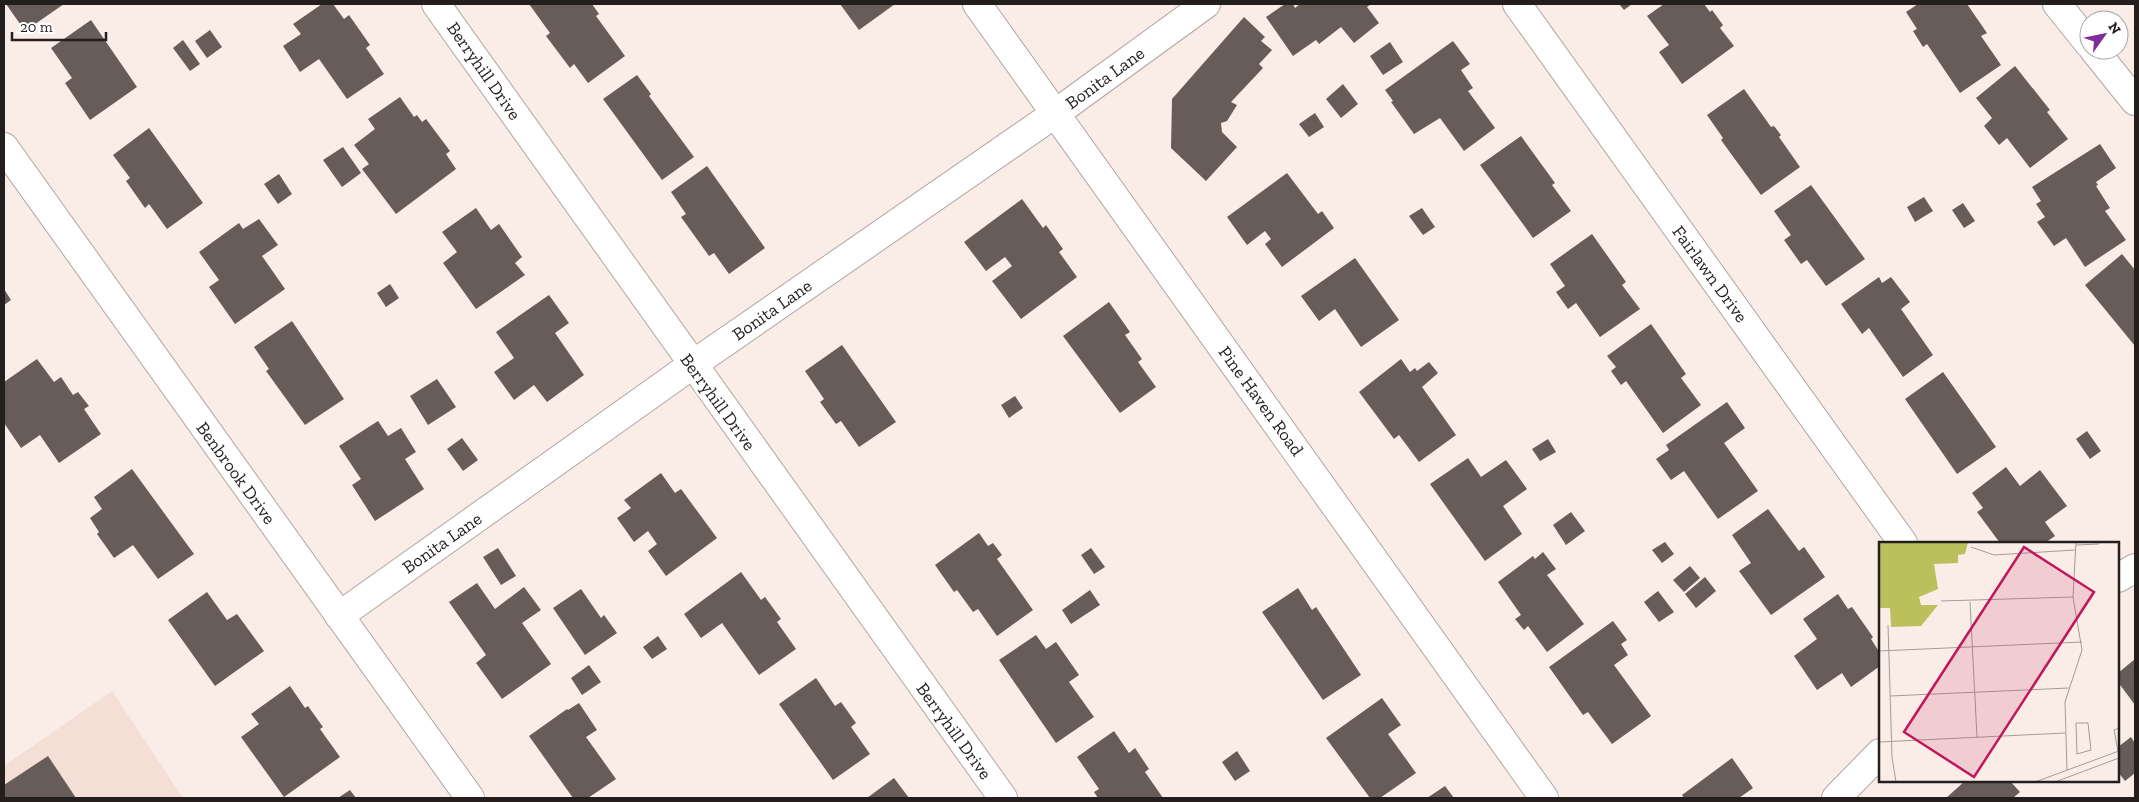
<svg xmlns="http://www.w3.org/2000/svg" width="2139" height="802" font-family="'Zilla Slab',serif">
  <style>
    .built { fill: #f4dfd6 }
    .building { fill: #675c58 }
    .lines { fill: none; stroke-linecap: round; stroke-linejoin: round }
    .minor-casing { stroke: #b2a6a1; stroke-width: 30 }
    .minor { stroke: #fff; stroke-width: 28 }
    .labels { text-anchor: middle; stroke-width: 5; stroke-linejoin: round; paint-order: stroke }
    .street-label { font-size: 18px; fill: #241f1d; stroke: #fff }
    .inset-road { fill: none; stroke: #a49b96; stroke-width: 1 }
    .view { fill: #c2185b; fill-opacity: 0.15; stroke: #c2185b; stroke-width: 2.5 }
    .inset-edge { fill: none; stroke: #241f1d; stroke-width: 2.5 }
  </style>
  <rect width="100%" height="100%" fill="#faede7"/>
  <path class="built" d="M 112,691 L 183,798 L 4,798 L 4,766 Z"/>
  <path class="building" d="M 6,4 L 64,4 L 25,31 Z
    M 322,4 L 333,4 L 344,19 L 349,15 L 370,45 L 366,48 L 384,74 L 347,99 L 319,59 L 300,72 L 283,46 L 301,34 L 293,24 Z
    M 529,4 L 592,4 L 599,14 L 596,16 L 625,56 L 588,83 L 574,64 L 570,68 L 546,36 L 550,33 Z
    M 840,4 L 895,4 L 859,30 Z
    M 1285,4 L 1293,4 L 1295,8 L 1300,4 L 1371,4 L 1367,7 L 1379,23 L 1354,43 L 1341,27 L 1319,44 L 1316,40 L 1293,56 L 1266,17 Z
    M 1619,4 L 1632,4 L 1624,10 Z
    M 1664,4 L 1704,4 L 1710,12 L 1712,10 L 1723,25 L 1720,28 L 1734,46 L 1682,84 L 1659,52 L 1669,45 L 1647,16 Z
    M 1918,4 L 1967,4 L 1987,33 L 1981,36 L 2001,65 L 1960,93 L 1927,44 L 1923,47 L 1913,31 L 1917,29 L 1906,12 Z
    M 1244,17 L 1265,37 L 1261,41 L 1272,50 L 1259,64 L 1263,68 L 1231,102 L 1237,105 L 1227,121 L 1221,123 L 1222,132 L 1237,147 L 1206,181 L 1171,148 L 1172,99 Z
    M 91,20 L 137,87 L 90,120 L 65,83 L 72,78 L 51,48 Z
    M 210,30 L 222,47 L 207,58 L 195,41 Z
    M 183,40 L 200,64 L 190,71 L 173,48 Z
    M 1453,41 L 1470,64 L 1461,70 L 1473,88 L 1468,91 L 1495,128 L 1464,151 L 1440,118 L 1414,134 L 1391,102 L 1393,101 L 1385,90 Z
    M 1390,42 L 1403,62 L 1383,75 L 1370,56 Z
    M 2015,66 L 2050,110 L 2047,112 L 2068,139 L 2030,168 L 2007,138 L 1999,145 L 1984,126 L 1992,118 L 1976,98 Z
    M 637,75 L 651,94 L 649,96 L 694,157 L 662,180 L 603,99 Z
    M 1343,84 L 1358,104 L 1341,118 L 1326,99 Z
    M 1744,89 L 1771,127 L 1774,126 L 1781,135 L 1779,137 L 1800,167 L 1761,195 L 1721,140 L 1723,138 L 1707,115 Z
    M 400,97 L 414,117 L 417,115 L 422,122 L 426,119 L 450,151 L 446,154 L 456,169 L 396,214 L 362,169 L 369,164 L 354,145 L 375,129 L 368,119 Z
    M 1315,113 L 1324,127 L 1309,137 L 1299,124 Z
    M 149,128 L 203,203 L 167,229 L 149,204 L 145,208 L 126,181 L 130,178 L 113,155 Z
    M 1521,136 L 1555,183 L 1552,185 L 1571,211 L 1533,238 L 1480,165 Z
    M 2100,144 L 2116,168 L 2096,182 L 2098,185 L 2096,186 L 2110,208 L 2105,211 L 2126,240 L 2085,267 L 2066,238 L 2054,246 L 2037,222 L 2045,217 L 2036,204 L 2041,201 L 2032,187 Z
    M 343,147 L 361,173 L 342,187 L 323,160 Z
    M 707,166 L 765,248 L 729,274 L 714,253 L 709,256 L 681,217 L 686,214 L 671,192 Z
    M 1287,173 L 1318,214 L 1322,211 L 1334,228 L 1282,267 L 1265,244 L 1271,239 L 1265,231 L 1247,245 L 1227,217 Z
    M 279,174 L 292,194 L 278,204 L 264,184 Z
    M 1811,185 L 1865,259 L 1826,286 L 1807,260 L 1801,264 L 1784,240 L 1791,235 L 1774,211 Z
    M 1924,197 L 1933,211 L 1915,222 L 1907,207 Z
    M 1022,199 L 1043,228 L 1046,225 L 1063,249 L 1059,252 L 1077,277 L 1021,319 L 992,281 L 1012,266 L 1005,257 L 986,271 L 964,242 Z
    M 1963,203 L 1975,221 L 1964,228 L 1952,210 Z
    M 476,208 L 491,230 L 499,224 L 522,257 L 515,263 L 525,275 L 476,309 L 443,263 L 457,252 L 442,232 Z
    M 1422,208 L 1435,227 L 1423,235 L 1409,216 Z
    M 259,219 L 278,245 L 262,256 L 285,289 L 235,324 L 209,287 L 219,280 L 199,252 L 239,223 L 243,229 Z
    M 1592,234 L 1626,282 L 1622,285 L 1640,309 L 1600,337 L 1576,303 L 1568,309 L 1556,292 L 1565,286 L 1550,264 Z
    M 2122,254 L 2135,270 L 2135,346 L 2085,285 Z
    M 1355,258 L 1399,320 L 1361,347 L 1335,309 L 1319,321 L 1301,296 Z
    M 1879,277 L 1882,283 L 1891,277 L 1910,302 L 1901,309 L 1933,355 L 1903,377 L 1869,328 L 1862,334 L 1841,304 Z
    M 390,284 L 399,298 L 386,307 L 377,293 Z
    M 4,289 L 11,300 L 4,305 Z
    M 549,295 L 569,323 L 555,333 L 584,375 L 547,402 L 534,385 L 514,400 L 494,372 L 514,358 L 496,332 Z
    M 1109,302 L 1130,332 L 1125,335 L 1142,359 L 1138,362 L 1156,387 L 1120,413 L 1063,336 Z
    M 292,321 L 344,399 L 305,425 L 266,371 L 269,369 L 254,347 Z
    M 1651,324 L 1686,374 L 1681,378 L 1701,405 L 1663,433 L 1626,381 L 1621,385 L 1611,371 L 1616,367 L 1607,356 Z
    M 842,345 L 896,422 L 859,447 L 841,421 L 836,424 L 820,402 L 824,399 L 805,371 Z
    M 37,359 L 54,382 L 61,377 L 73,395 L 78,392 L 89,406 L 84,409 L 101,434 L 59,463 L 40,435 L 21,448 L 4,423 L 4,382 Z
    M 1401,359 L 1410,372 L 1415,368 L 1417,371 L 1429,362 L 1438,373 L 1422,387 L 1456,435 L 1419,462 L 1399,435 L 1394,439 L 1359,392 Z
    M 1943,372 L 1996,447 L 1957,474 L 1905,399 Z
    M 437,379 L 456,407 L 428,425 L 410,396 Z
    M 1015,396 L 1023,408 L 1009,418 L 1001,405 Z
    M 1727,402 L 1745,428 L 1724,443 L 1758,491 L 1718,519 L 1684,471 L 1671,480 L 1656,459 L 1669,450 L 1666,445 Z
    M 378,421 L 388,436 L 401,428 L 416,452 L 405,459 L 424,489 L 375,521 L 352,485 L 361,479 L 339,446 Z
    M 2087,431 L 2101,451 L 2090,459 L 2076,439 Z
    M 462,438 L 478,460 L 463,471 L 447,449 Z
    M 1548,439 L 1556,452 L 1540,461 L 1532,449 Z
    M 1468,458 L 1481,477 L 1506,460 L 1527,489 L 1503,506 L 1522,534 L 1485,561 L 1430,484 Z
    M 2006,467 L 2020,486 L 2040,470 L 2067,506 L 2045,522 L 2055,536 L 2045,543 L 2000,543 L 1977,512 L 1983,508 L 1972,493 Z
    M 132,469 L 194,554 L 158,579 L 133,545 L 114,558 L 97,534 L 99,532 L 90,518 L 102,509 L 94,497 Z
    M 661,473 L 675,493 L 681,489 L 717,538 L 666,576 L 648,551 L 657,544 L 648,531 L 634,542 L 617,518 L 631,508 L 624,500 Z
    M 1768,509 L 1799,551 L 1804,547 L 1825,577 L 1771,615 L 1739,571 L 1751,563 L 1732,535 Z
    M 1571,512 L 1585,531 L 1566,545 L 1553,525 Z
    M 979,533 L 988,546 L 993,543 L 1002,555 L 997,559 L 1033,610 L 997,636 L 978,609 L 973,612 L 957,590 L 954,592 L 935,565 Z
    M 1665,542 L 1674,554 L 1662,563 L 1652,550 Z
    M 498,548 L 516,576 L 501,585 L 483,557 Z
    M 1091,548 L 1105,567 L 1094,574 L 1081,555 Z
    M 1543,552 L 1556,569 L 1547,575 L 1584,624 L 1547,652 L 1528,626 L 1524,630 L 1515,619 L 1521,615 L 1498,582 L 1533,556 L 1535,559 Z
    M 1690,566 L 1700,578 L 1684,592 L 1673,580 Z
    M 741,572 L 761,600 L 765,597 L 781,619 L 777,622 L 796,649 L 759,675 L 722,623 L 701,638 L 684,614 Z
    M 1705,577 L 1716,591 L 1696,608 L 1685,594 Z
    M 477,583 L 495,609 L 524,587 L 541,610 L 522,623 L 551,664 L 502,699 L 476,663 L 486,655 L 449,602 Z
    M 1298,588 L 1312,610 L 1316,607 L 1361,675 L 1323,700 L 1262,612 Z
    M 581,589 L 601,618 L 604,615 L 617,633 L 585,655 L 553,608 Z
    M 1090,590 L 1100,605 L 1071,624 L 1062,610 Z
    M 1658,591 L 1674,612 L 1659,622 L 1644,602 Z
    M 207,592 L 227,620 L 237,614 L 264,651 L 215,686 L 168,620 Z
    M 1838,594 L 1848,609 L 1852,607 L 1873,637 L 1871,639 L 1880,653 L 1880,666 L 1851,687 L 1842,673 L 1817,690 L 1794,656 L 1817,639 L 1803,619 Z
    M 1613,621 L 1627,640 L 1621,644 L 1628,655 L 1614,665 L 1651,716 L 1612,744 L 1588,712 L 1583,715 L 1549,667 Z
    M 1036,635 L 1046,649 L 1056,642 L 1079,675 L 1069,682 L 1094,717 L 1056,743 L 999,660 Z
    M 658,636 L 667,649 L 652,659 L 643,647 Z
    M 2135,659 L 2135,705 L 2118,682 L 2118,673 Z
    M 589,665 L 601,682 L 582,695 L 571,678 Z
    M 816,678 L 835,706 L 841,702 L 856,723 L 851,727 L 870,754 L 833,780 L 779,704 Z
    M 290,686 L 305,708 L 308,706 L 323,727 L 320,729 L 340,757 L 284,797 L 241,737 L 259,724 L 251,714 Z
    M 1382,698 L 1401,725 L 1388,734 L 1416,773 L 1380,798 L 1370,798 L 1326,738 Z
    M 579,703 L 597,730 L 586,737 L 616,779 L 588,798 L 573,798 L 529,736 L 567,709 L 568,710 Z
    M 1114,731 L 1129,753 L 1135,748 L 1149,769 L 1145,772 L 1163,798 L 1098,798 L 1094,792 L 1099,789 L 1077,757 Z
    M 2131,737 L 2135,743 L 2135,773 L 2125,781 L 2118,772 L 2118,747 Z
    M 1237,751 L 1250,771 L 1235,781 L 1222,762 Z
    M 48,756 L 76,798 L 4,798 L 4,785 Z
    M 1732,758 L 1753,788 L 1739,798 L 1684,798 L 1682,795 Z
    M 894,778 L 909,798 L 867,798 Z
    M 1965,781 L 2010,781 L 2020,792 L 2013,798 L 1946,798 Z
    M 1445,786 L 1454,798 L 1427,798 Z
    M 350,790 L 356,798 L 338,798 Z"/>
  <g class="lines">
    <g class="minor-casing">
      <path id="minor" d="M 436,4 L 1003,798
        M 977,4 L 1544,798
        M 1517,4 L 1903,543
        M 2057,4 L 2089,44
        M 2094,50 L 2135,101
        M 4,147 L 470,798
        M 2118,578 L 2135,568
        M 339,616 L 692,365 L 1056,113 L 1206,4
        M 1836,798 L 1880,753"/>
    </g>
    <use href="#minor" class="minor"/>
  </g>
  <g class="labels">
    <g class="street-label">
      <text transform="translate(484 71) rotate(55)" y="6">Berryhill Drive</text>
      <text transform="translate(1105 78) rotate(-36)" y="6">Bonita Lane</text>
      <text transform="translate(1710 274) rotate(54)" y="6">Fairlawn Drive</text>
      <text transform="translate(772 310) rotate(-35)" y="6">Bonita Lane</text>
      <text transform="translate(1261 401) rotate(54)" y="6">Pine Haven Road</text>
      <text transform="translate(718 402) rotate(54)" y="6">Berryhill Drive</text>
      <text transform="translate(236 473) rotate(54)" y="6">Benbrook Drive</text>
      <text transform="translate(442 543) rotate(-35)" y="6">Bonita Lane</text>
      <text transform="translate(954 731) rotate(54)" y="6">Berryhill Drive</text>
    </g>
  </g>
  <g transform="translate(1879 542)">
    <rect width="240" height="240" fill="#faede7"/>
    <path d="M 0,0 L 89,0 L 86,12 L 79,13 L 79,21 L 55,22 L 59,47 L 40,55 L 42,63 L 59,63 L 42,84 L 12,85 L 11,66 L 0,66 Z" fill="#bbc05d"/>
    <path class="inset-road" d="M 197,3 L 220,2M 92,5 L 115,13 L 196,8M 62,59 L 194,55M 91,60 L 98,195M 9,83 L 13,215 L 17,240M 0,109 L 203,100M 11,154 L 190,146M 197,181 L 209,181 L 212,208 L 198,212 ZM 0,200 L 186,191M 239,209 L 235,188 L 240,186M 188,228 L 186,160 L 203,108 L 194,55 L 197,0M 156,240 L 240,209M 176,240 L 240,216"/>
    <path class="view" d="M 145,5 L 215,50 L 95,235 L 25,190 Z"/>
    <rect width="240" height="240" class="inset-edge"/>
  </g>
  <rect width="2139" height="802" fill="none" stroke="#241f1d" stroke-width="10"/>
  <g transform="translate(2104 35) rotate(57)"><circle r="24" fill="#ffffff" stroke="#a7a5a5"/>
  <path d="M0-4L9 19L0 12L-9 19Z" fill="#7f2d9c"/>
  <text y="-8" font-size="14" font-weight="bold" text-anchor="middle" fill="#241f1d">N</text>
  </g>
  <path d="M12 32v8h94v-8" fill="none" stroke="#241f1d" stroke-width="2.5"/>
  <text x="20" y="32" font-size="15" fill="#241f1d" stroke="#ffffff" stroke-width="4" paint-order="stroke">20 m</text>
</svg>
